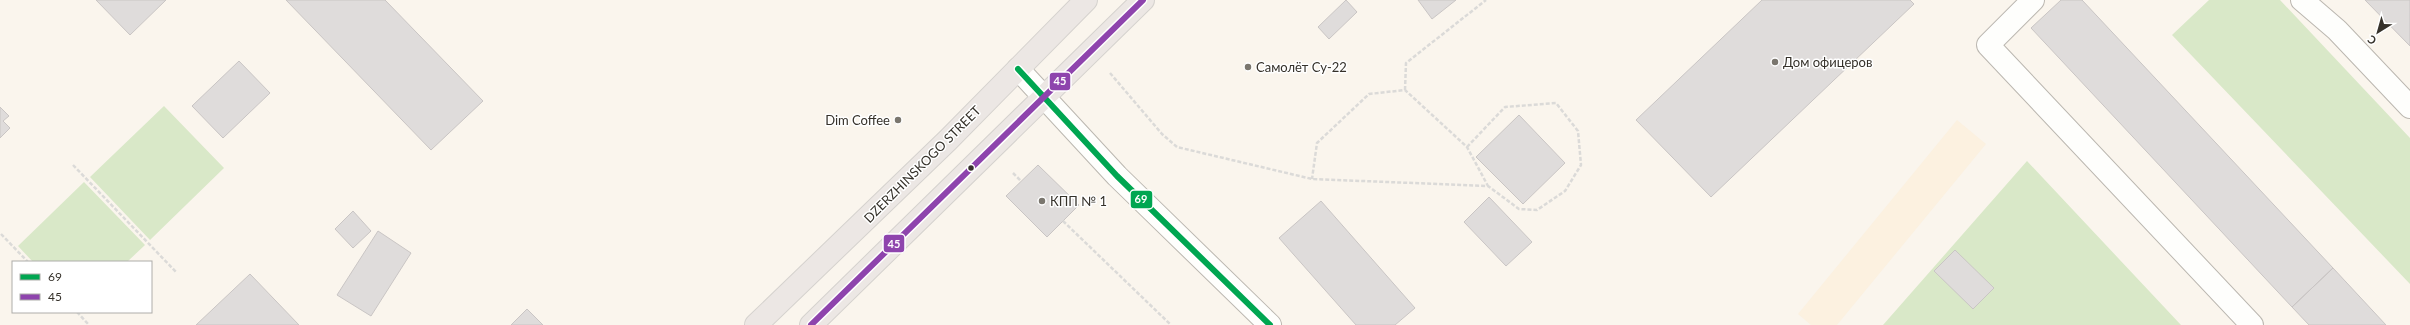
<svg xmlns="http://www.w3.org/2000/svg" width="2410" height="325" font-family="Lato,sans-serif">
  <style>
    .built { fill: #fcf1e0 }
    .green { fill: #d9e8c8 }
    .building { fill: #dfdcdb; stroke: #c9c5c4 }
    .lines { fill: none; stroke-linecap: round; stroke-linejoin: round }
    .minor-casing { stroke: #bbb7b0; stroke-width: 24 }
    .major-casing { stroke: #d5d2ce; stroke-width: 24 }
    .path { stroke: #dbdad8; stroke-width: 2.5; stroke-dasharray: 4 2; stroke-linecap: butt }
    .minor { stroke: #fefefc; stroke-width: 22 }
    .major { stroke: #ece7e4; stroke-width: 22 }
    .bus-1-casing { stroke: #fff; stroke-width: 9 }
    .bus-2-casing { stroke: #fff; stroke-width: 9 }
    .bus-1 { stroke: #00a651; stroke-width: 6 }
    .bus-2 { stroke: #8e44ad; stroke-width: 6 }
    .poi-dot { fill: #7a766e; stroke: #fff; stroke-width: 1.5 }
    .bus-dot { fill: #35312a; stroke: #fff; stroke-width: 1.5 }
    .labels { text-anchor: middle; stroke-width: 3; stroke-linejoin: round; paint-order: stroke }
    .poi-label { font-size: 13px; fill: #35312a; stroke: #fff; text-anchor: start }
    .street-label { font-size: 13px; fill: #35312a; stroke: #fff }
    .line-badge { stroke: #fff; stroke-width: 1.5 }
    .badge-label { font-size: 11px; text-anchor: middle; font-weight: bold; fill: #fff }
  </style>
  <rect width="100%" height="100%" fill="#faf5ed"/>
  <path class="built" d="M 1957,120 L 1986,144 L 1837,325 L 1811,325 L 1798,314 Z"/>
  <path class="green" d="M 2209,0 L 2280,0 L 2410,138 L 2410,284 L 2172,35 Z
    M 164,106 L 224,168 L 150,240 L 90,177 Z
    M 2027,161 L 2181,325 L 1883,325 Z
    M 84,182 L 145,245 L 127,262 L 33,262 L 18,246 Z"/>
  <path class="building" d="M 96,0 L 166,0 L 130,35 Z
    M 286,0 L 385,0 L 483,101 L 431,150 Z
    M 1346,0 L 1357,12 L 1329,39 L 1318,27 Z
    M 1418,0 L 1456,0 L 1432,19 Z
    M 1762,0 L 1910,0 L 1914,4 L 1711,197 L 1636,120 Z
    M 2061,0 L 2082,0 L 2333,268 L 2292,307 L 2031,28 Z
    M 2365,0 L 2410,0 L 2410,46 Z
    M 239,61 L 270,93 L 223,138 L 192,106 Z
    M 0,107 L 9,116 L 3,121 L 10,128 L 0,138 Z
    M 1519,115 L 1565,163 L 1523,204 L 1476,157 Z
    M 1038,165 L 1079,205 L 1047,237 L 1006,196 Z
    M 1489,197 L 1532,242 L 1506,266 L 1464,222 Z
    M 1321,201 L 1415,308 L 1395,325 L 1356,325 L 1279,238 Z
    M 353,211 L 371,231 L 353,248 L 335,229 Z
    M 378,231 L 411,253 L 371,316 L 337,295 Z
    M 1955,250 L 1994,288 L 1973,309 L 1934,271 Z
    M 2333,268 L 2386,325 L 2309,325 L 2292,307 Z
    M 250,274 L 299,325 L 196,325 Z
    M 527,309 L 543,325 L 511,325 Z"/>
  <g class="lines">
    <g class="minor-casing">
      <path id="minor" d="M 2033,0 L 1988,45 L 2252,325
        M 2302,0 L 2337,30 L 2410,107
        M 1018,69 L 1117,176 L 1270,325"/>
    </g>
    <g class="major-casing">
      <path id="major" d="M 756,325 L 948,140 L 1086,0
        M 811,325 L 1143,0"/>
    </g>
    <path class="path" d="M 1110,73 L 1162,134 L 1177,147 L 1312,179 L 1488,186 L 1467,147 L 1405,90 L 1369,94 L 1317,143 L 1312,179
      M 1405,90 L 1406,63 L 1486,0
      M 1467,147 L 1505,107 L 1556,103 L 1578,131 L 1581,165 L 1565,191 L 1537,210 L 1519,209 L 1488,186
      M 73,165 L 177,273
      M 1013,173 L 1021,181
      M 1063,221 L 1171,325
      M 1,234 L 28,262
      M 77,312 L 89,325"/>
    <use href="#minor" class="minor"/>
    <use href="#major" class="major"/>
    <g class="bus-1-casing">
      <path id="bus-1" d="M 1018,69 L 1117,176 L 1270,325"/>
    </g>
    <g class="bus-2-casing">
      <path id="bus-2" d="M 811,325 L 1143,0"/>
    </g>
    <use href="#bus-1" class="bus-1"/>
    <use href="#bus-2" class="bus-2"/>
  </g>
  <g class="poi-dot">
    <circle cx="1775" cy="62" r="4"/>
    <circle cx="1248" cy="67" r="4"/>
    <circle cx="898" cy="120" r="4"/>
    <circle cx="1042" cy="201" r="4"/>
  </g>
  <circle class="bus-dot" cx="971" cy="168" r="3.5"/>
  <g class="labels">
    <g class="poi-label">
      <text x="1783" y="67">Дом офицеров</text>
      <text x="1256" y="72">Самолёт Су-22</text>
      <text x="890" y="125" text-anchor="end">Dim Coffee</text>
      <text x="1050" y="206">КПП № 1</text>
    </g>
    <g class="street-label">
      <text transform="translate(922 164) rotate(-45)" y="5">DZERZHINSKOGO STREET</text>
    </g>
  </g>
  <g class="line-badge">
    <rect x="1049" y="72" width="22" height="19" rx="4" fill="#8e44ad"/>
    <rect x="1130" y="190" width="23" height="19" rx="4" fill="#00a651"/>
    <rect x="883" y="234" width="22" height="19" rx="4" fill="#8e44ad"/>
  </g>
  <g class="badge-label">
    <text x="1060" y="85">45</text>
    <text x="1141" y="203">69</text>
    <text x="894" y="248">45</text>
  </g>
  <rect x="12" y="261" width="140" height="52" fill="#ffffff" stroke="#aeadaa"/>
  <rect x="20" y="274" width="20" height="6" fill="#00a651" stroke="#aeadaa"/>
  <text x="48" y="281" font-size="12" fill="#35312a">69</text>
  <rect x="20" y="294" width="20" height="6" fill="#8e44ad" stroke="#aeadaa"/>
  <text x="48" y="301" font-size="12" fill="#35312a">45</text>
  <g transform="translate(2378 32) rotate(217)" stroke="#ffffff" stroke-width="3" paint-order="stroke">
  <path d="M0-3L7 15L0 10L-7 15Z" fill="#35312a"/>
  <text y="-6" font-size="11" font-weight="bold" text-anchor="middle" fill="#35312a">С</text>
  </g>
</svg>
